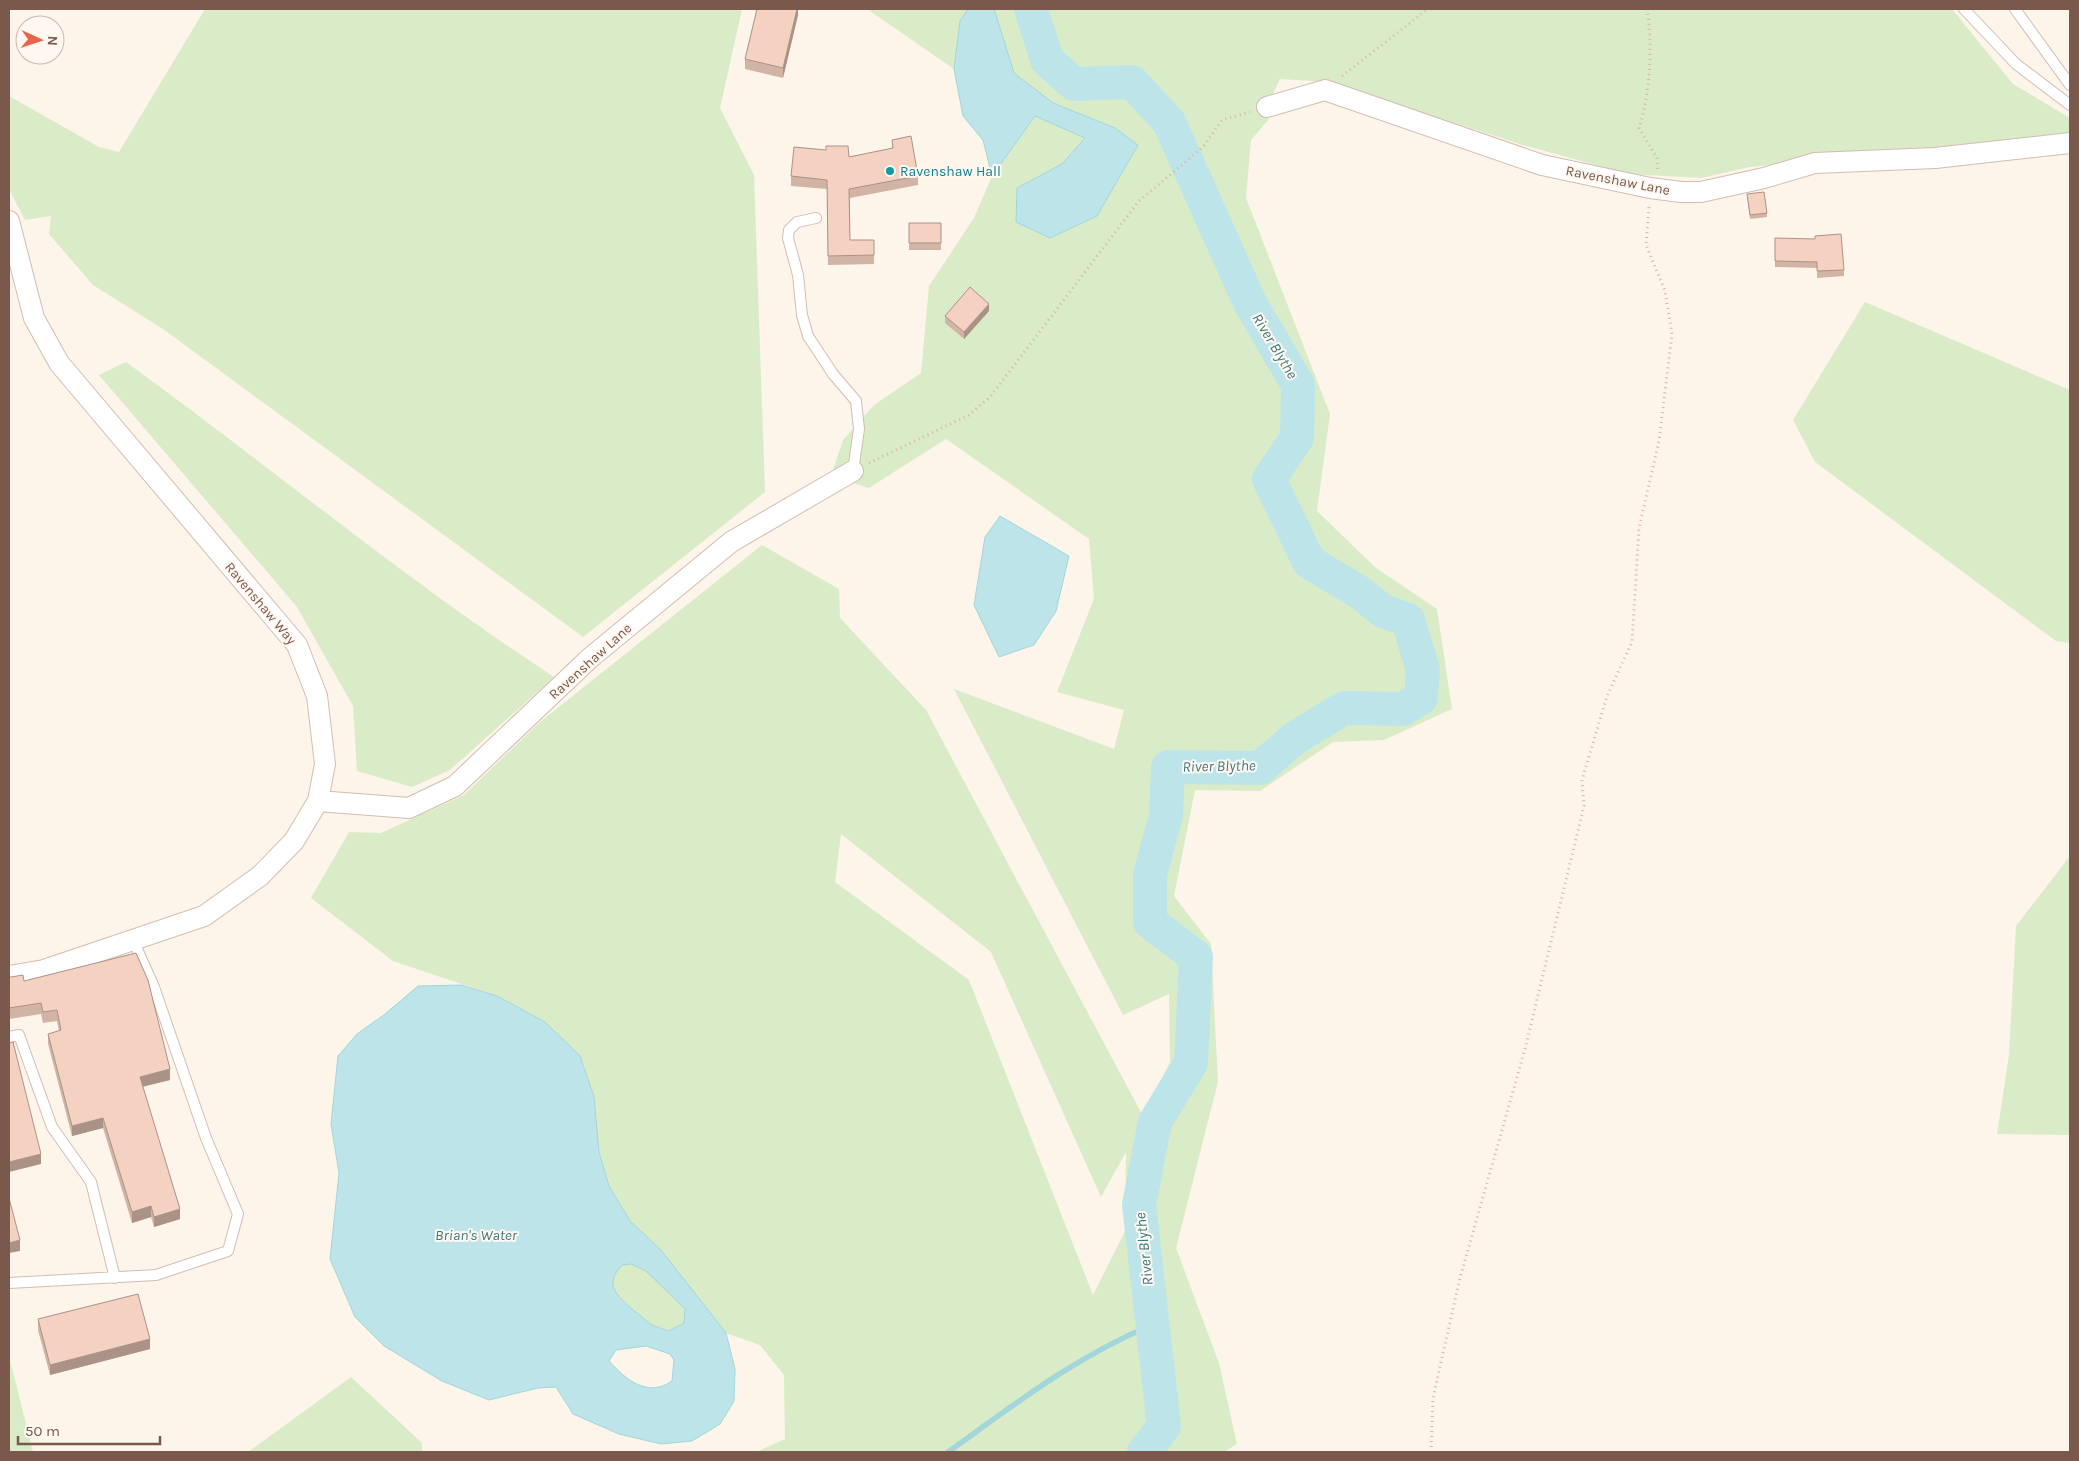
<svg xmlns="http://www.w3.org/2000/svg" width="2079" height="1461" font-family="Karla,sans-serif">
  <style>
    .green { fill: #d9ecc7; fill-rule: evenodd }
    .water { fill: #bde5e9; stroke: #a2d6db; fill-rule: evenodd }
    .lines { fill: none; stroke-linecap: round; stroke-linejoin: round }
    .stream { stroke: #a2d6db; stroke-width: 5.5 }
    .river { stroke: #bde5e9; stroke-width: 34 }
    .lane-casing { stroke: #d3bdb1; stroke-width: 12 }
    .street-casing { stroke: #d3bdb1; stroke-width: 22 }
    .path { stroke: #dab4a2; stroke-width: 3; stroke-dasharray: 1 4; stroke-linecap: butt }
    .lane { stroke: #fff; stroke-width: 10 }
    .street { stroke: #fff; stroke-width: 20 }
    .wall { fill: #d2b4a5 }
    .shaded-wall { fill: #ab9286 }
    .building { fill: #f4d1c0; stroke: #ab9286 }
    .culture-dot { fill: #0f9aa8; stroke: #fff8f1; stroke-width: 2 }
    .labels { text-anchor: middle; stroke-width: 4; stroke-linejoin: round; paint-order: stroke }
    .culture-label { font-size: 14px; fill: #0d838f; stroke: #fff8f1; text-anchor: start }
    .street-label { font-size: 14px; fill: #7a584b; stroke: #fff8f1 }
    .water-label { font-size: 15px; font-style: italic; fill: #3d797f; stroke: #fff8f1 }
  </style>
  <rect width="100%" height="100%" fill="#fdf4ea"/>
  <path class="green" d="M 205,9 L 742,9 L 720,108 L 754,175 L 765,492 L 583,637 L 163,329 L 93,285 L 49,234 L 51,216 L 25,220 L 9,189 L 9,96 L 99,147 L 119,152 Z
    M 867,9 L 1952,9 L 2013,84 L 2070,118 L 2070,135 L 1750,167 L 1701,178 L 1628,174 L 1523,145 L 1329,82 L 1280,79 L 1270,100 L 1268,120 L 1251,140 L 1246,198 L 1330,414 L 1317,511 L 1376,568 L 1437,609 L 1452,709 L 1384,740 L 1333,742 L 1260,791 L 1195,790 L 1174,896 L 1211,944 L 1218,1082 L 1176,1248 L 1219,1363 L 1237,1444 L 1224,1452 L 756,1452 L 785,1439 L 784,1375 L 760,1345 L 726,1333 L 661,1250 L 630,1221 L 609,1186 L 599,1152 L 594,1097 L 545,1022 L 497,996 L 393,961 L 311,898 L 349,832 L 381,833 L 464,795 L 540,722 L 762,545 L 839,589 L 840,618 L 926,710 L 1143,1116 L 1170,1062 L 1169,994 L 1123,1015 L 954,689 L 1114,749 L 1124,710 L 1057,692 L 1094,599 L 1089,539 L 946,439 L 869,488 L 831,476 L 843,440 L 874,405 L 921,373 L 929,286 L 974,218 L 992,176 L 983,140 L 963,116 L 954,69 ZM 841,834 L 991,952 L 1101,1197 L 1126,1152 L 1125,1231 L 1093,1295 L 969,980 L 835,882 Z
    M 1865,302 L 2070,390 L 2070,643 L 2056,641 L 1815,462 L 1793,420 Z
    M 126,362 C 269,466 406,580 554,677 L 450,770 L 412,787 L 357,771 L 353,706 L 297,607 L 99,375 Z
    M 2070,856 L 2070,1135 L 1997,1134 L 2009,1055 L 2016,926 Z
    M 631,1264 L 646,1271 L 685,1309 L 684,1323 L 669,1331 C 646,1324 649,1322 632,1309 C 616,1295 604,1284 622,1265 Z
    M 9,1356 L 33,1452 L 9,1452 Z
    M 351,1377 L 422,1443 L 422,1452 L 248,1452 Z"/>
  <path class="water" d="M 968,9 L 994,9 L 1014,73 L 1053,103 L 1115,128 L 1138,145 L 1097,216 L 1050,238 L 1016,222 L 1017,188 L 1062,164 L 1085,138 L 1035,116 L 992,176 L 983,140 L 963,116 L 954,69 L 960,21 Z
    M 1000,516 L 1069,556 L 1056,611 L 1034,645 L 999,657 L 974,605 L 985,537 Z
    M 461,985 L 497,996 L 545,1022 L 580,1056 L 594,1097 L 599,1152 L 609,1186 L 630,1221 L 661,1250 L 726,1333 L 735,1369 L 734,1401 L 720,1424 L 692,1441 L 661,1444 L 619,1434 L 573,1414 L 556,1387 L 538,1388 L 489,1400 L 442,1381 L 384,1346 L 355,1317 L 330,1259 L 339,1173 L 331,1124 L 338,1056 L 357,1034 L 385,1014 L 418,986 ZM 631,1264 L 646,1271 L 685,1309 L 684,1323 L 669,1331 C 646,1324 649,1322 632,1309 C 616,1295 604,1284 622,1265 ZM 646,1346 L 670,1354 L 674,1360 L 672,1381 C 648,1398 626,1380 609,1361 L 616,1350 Z"/>
  <g class="lines">
    <path class="stream" d="M 948,1452 C 1015,1404 1075,1357 1152,1325"/>
    <path class="river" d="M 1031,9 L 1047,60 L 1074,84 L 1132,82 L 1169,122 L 1250,303 L 1298,385 L 1297,438 L 1269,479 L 1309,562 L 1359,592 L 1383,611 L 1408,620 L 1423,670 L 1421,698 L 1403,709 L 1344,708 L 1295,738 L 1260,768 L 1168,767 L 1166,816 L 1150,874 L 1150,922 L 1196,957 L 1191,1063 L 1155,1122 L 1139,1205 L 1164,1426 L 1144,1452"/>
    <g class="lane-casing">
      <path id="lane" d="M 1964,9 L 2016,64 L 2070,105
        M 2015,9 L 2070,85
        M 816,218 L 797,222 L 789,230 L 788,238 L 798,275 L 802,315 L 808,336 L 833,374 L 856,401 L 859,429 L 853,471
        M 9,1037 L 19,1035 L 52,1127 L 91,1182 L 115,1278
        M 9,1283 L 156,1275 L 228,1251 L 238,1214 L 206,1138 L 154,987 L 133,940"/>
    </g>
    <g class="street-casing">
      <path id="street" d="M 1267,107 L 1325,90 L 1542,165 L 1650,188 L 1681,192 L 1701,192 L 1764,178 L 1815,163 L 1935,158 L 2070,143
        M 9,221 L 34,318 L 59,363 L 297,645 L 317,696 L 325,764 L 318,801 L 294,841 L 260,876 L 204,916 L 44,970 L 9,976
        M 318,801 L 409,808 L 455,786 L 590,658 L 731,542 L 853,471"/>
    </g>
    <path class="path" d="M 1647,9 C 1653,44 1650,95 1639,128 L 1657,158 L 1658,171
      M 1342,76 L 1428,9
      M 869,463 L 969,415 L 990,397 L 1139,201 L 1203,147 L 1222,120 L 1250,112
      M 1431,1452 L 1433,1398 L 1460,1278 L 1525,1049 L 1584,806 L 1582,780 L 1607,696 L 1632,642 L 1639,528 L 1659,441 L 1672,334 L 1665,291 L 1646,245 L 1649,207"/>
    <use href="#lane" class="lane"/>
    <use href="#street" class="street"/>
  </g>
  <path class="wall" d="M 798,9 L 798,15 L 783,78 L 745,69 L 745,59 Z
    M 892,140 L 918,176 L 918,185 L 850,198 L 850,240 L 874,240 L 874,264 L 828,265 L 827,189 L 791,186 L 791,176 L 826,150 L 849,157 L 892,149 Z
    M 1747,194 L 1767,213 L 1767,217 L 1750,219 Z
    M 909,223 L 941,223 L 941,250 L 909,250 Z
    M 1775,238 L 1844,270 L 1844,276 L 1817,278 L 1817,268 L 1775,267 Z
    M 989,311 L 964,339 L 945,323 L 945,316 Z
    M 9,977 L 24,981 L 170,1080 L 143,1087 L 180,1219 L 154,1227 L 151,1217 L 132,1223 L 103,1128 L 72,1136 L 48,1044 L 48,1034 L 59,1031 L 57,1021 L 43,1023 L 41,1014 L 9,1019 Z
    M 38,1319 L 150,1349 L 50,1375 L 38,1330 Z"/>
  <path class="shaded-wall" d="M 797,9 L 798,9 L 798,15 L 783,78 L 783,68 Z
    M 989,304 L 989,311 L 964,339 L 964,332 Z
    M 170,1069 L 170,1080 L 140,1087 L 140,1077 Z
    M 103,1118 L 103,1128 L 72,1136 L 72,1126 Z
    M 41,1154 L 41,1164 L 9,1172 L 9,1162 Z
    M 151,1206 L 151,1217 L 132,1223 L 132,1212 Z
    M 180,1209 L 180,1219 L 154,1227 L 154,1217 Z
    M 20,1240 L 20,1251 L 9,1253 L 9,1243 Z
    M 150,1339 L 150,1349 L 50,1375 L 50,1365 Z"/>
  <path class="building" d="M 757,9 L 797,9 L 783,68 L 745,59 Z
    M 911,136 L 918,176 L 849,189 L 850,240 L 874,240 L 874,255 L 828,256 L 827,180 L 791,176 L 794,147 L 826,150 L 826,146 L 848,146 L 849,157 L 893,148 L 892,140 Z
    M 1764,192 L 1767,213 L 1750,215 L 1747,194 Z
    M 909,223 L 941,223 L 941,243 L 909,243 Z
    M 1841,234 L 1844,270 L 1817,271 L 1817,262 L 1775,261 L 1775,238 L 1815,239 L 1815,236 Z
    M 970,287 L 989,304 L 964,332 L 945,316 Z
    M 136,953 L 148,980 L 170,1069 L 140,1077 L 180,1209 L 154,1217 L 151,1206 L 132,1212 L 103,1118 L 72,1126 L 48,1034 L 61,1030 L 57,1010 L 43,1012 L 41,1003 L 9,1008 L 9,977 L 11,977 L 23,975 L 24,981 Z
    M 13,1042 L 41,1154 L 9,1162 L 9,1043 Z
    M 9,1198 L 20,1240 L 9,1243 Z
    M 138,1294 L 150,1339 L 50,1365 L 38,1319 Z"/>
  <circle class="culture-dot" cx="890" cy="171" r="5"/>
  <g class="labels">
    <g class="culture-label">
      <text x="900" y="176">Ravenshaw Hall</text>
    </g>
    <g class="street-label">
      <text transform="translate(1618 180) rotate(11)" y="5">Ravenshaw Lane</text>
      <text transform="translate(261 603) rotate(50)" y="5">Ravenshaw Way</text>
      <text transform="translate(590 661) rotate(-42)" y="5">Ravenshaw Lane</text>
    </g>
    <g class="water-label">
      <text transform="translate(1275 346) rotate(59)" y="5">River Blythe</text>
      <text transform="translate(1219 766) rotate(-1)" y="5">River Blythe</text>
      <text x="476" y="1240">Brian's Water</text>
      <text transform="translate(1144 1249) rotate(-96)" y="5">River Blythe</text>
    </g>
  </g>
  <rect width="2079" height="1461" fill="none" stroke="#7a584b" stroke-width="20"/>
  <g transform="translate(40 40) rotate(93)"><circle r="24" fill="#fff8f1" stroke="#cab8af"/>
  <path d="M0-4L9 19L0 12L-9 19Z" fill="#ea634c"/>
  <text y="-8" font-size="14" font-weight="bold" text-anchor="middle" fill="#7a584b">N</text>
  </g>
  <path d="M18 1436v8h142v-8" fill="none" stroke="#7a584b" stroke-width="2.5"/>
  <text x="25" y="1436" font-size="15" fill="#7a584b" stroke="#fff8f1" stroke-width="4" paint-order="stroke">50 m</text>
</svg>
